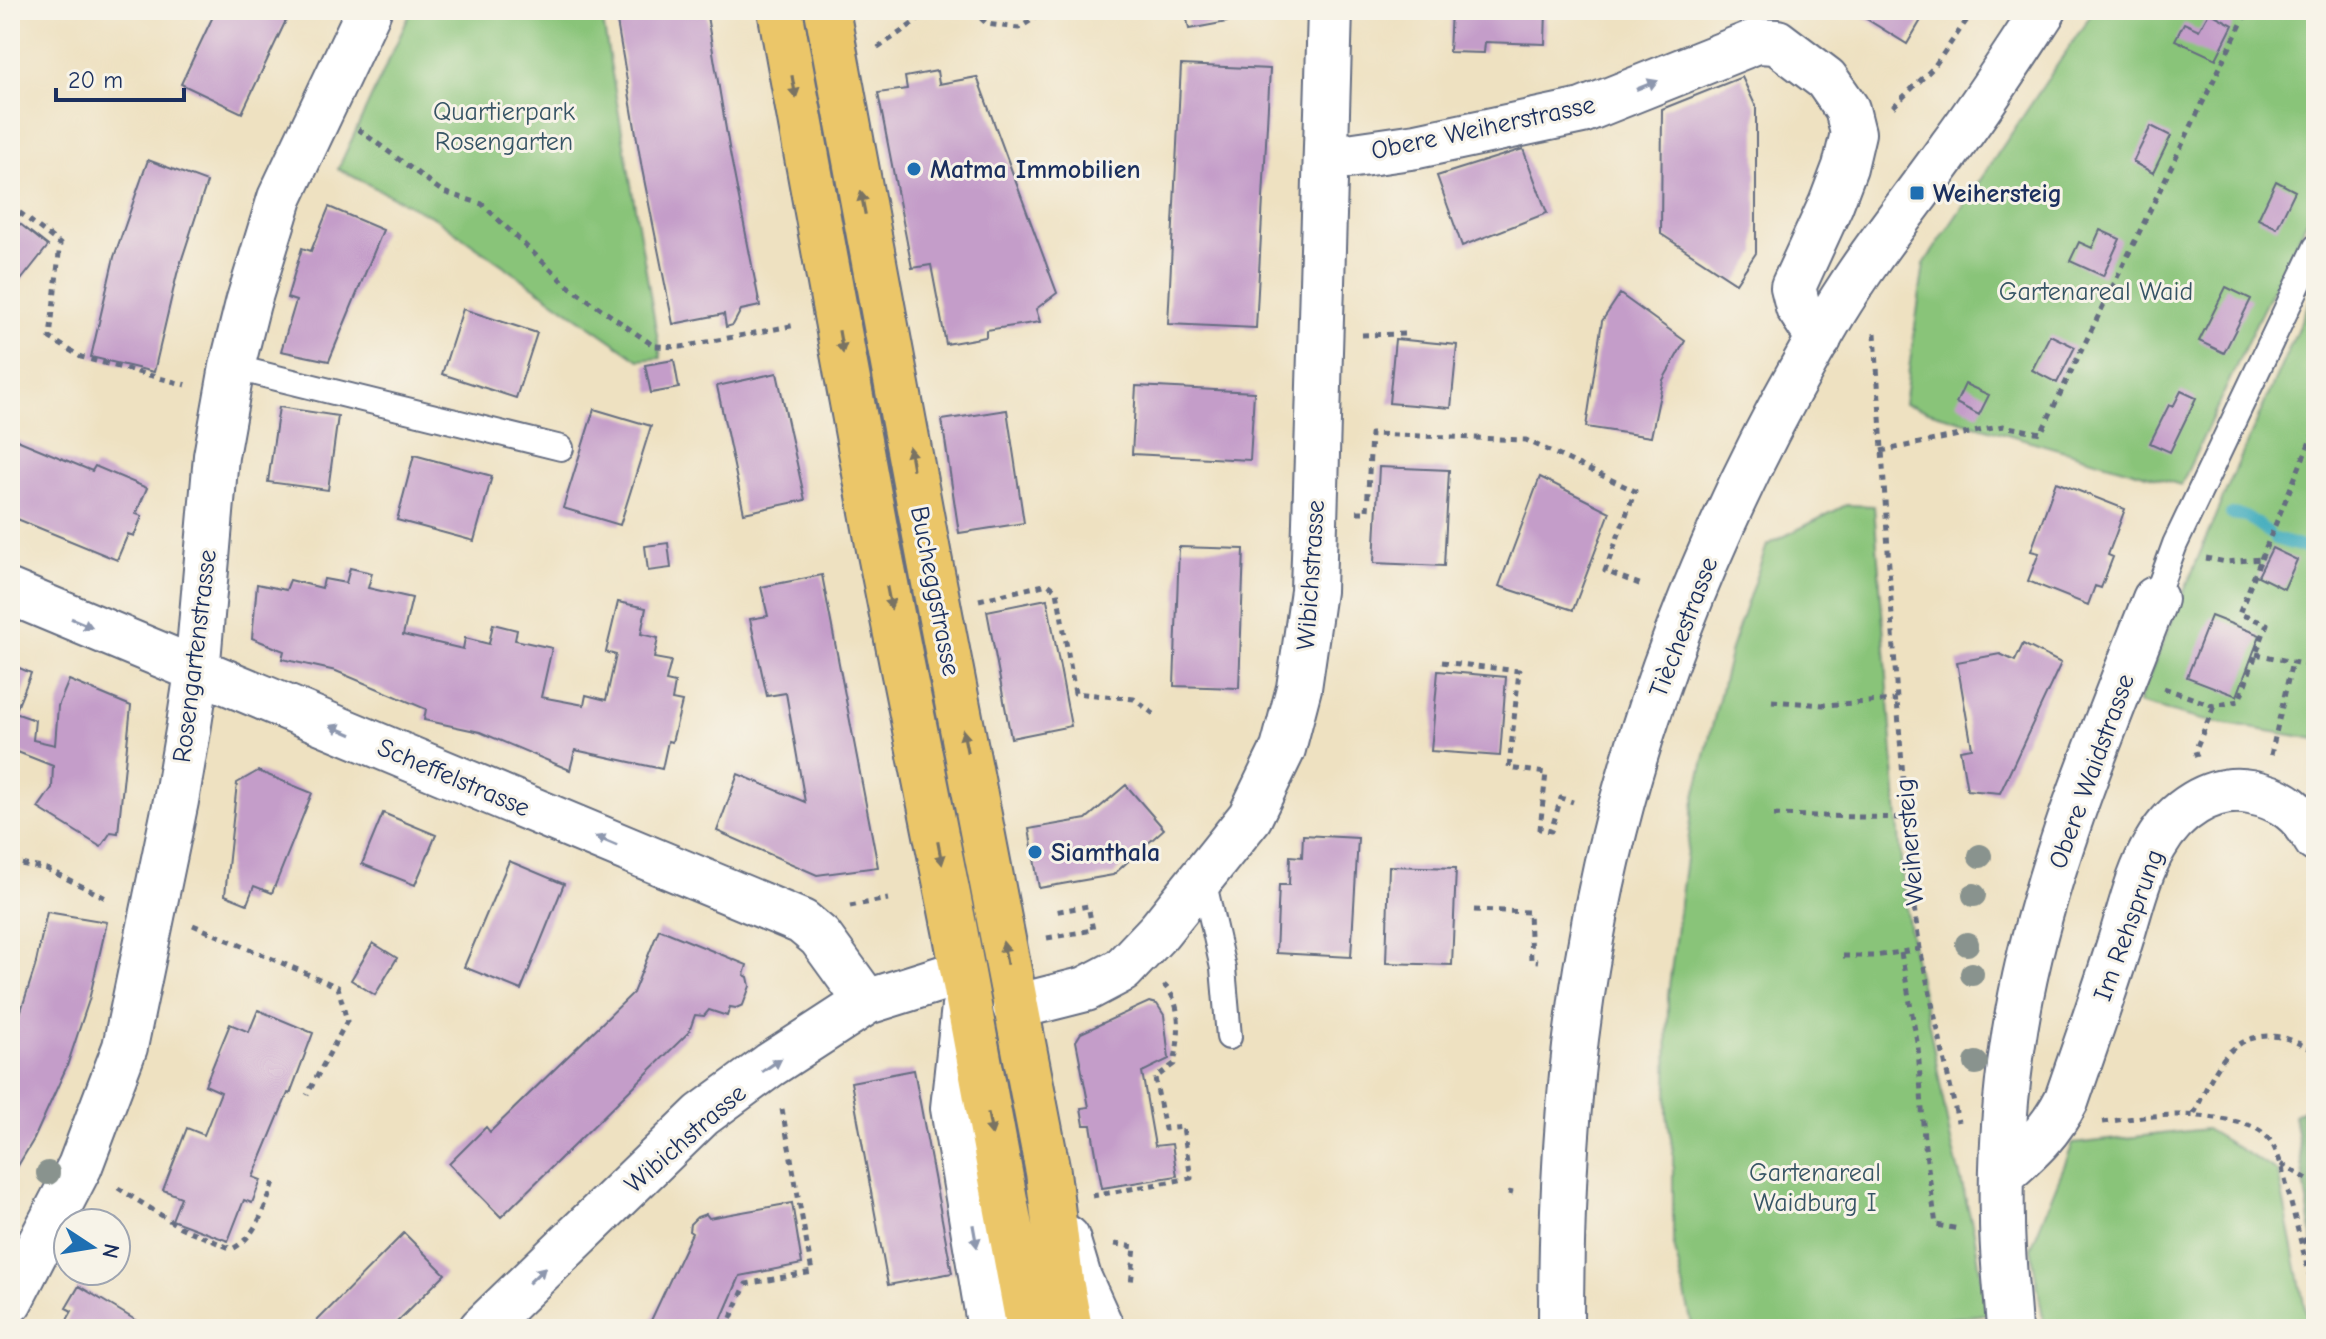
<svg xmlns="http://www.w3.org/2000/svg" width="2326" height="1339" font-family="'Comic Neue',sans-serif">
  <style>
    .green { fill: #89c479; stroke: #527a6c; stroke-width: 2 }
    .forest { fill: #6eaa69; stroke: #446c64; stroke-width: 2 }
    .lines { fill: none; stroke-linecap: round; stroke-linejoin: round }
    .stream { stroke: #3facbd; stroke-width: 12 }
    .building { fill: #c49dc9 }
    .service-casing { stroke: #656d81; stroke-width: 28 }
    .minor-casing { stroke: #656d81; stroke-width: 48 }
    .tertiary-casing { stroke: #656d81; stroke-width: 48 }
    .primary-casing { stroke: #656d81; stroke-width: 48 }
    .path { stroke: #656d81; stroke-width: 5; stroke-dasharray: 6 6; stroke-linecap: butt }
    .service { stroke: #fff; stroke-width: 24 }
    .minor { stroke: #fff; stroke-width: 44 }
    .tertiary { stroke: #fff; stroke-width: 44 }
    .primary { stroke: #ebc669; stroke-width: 44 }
    .tree { fill: #89938e }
    .oneway { fill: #8d97ae }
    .oneway2 { fill: #797363 }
    .poi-dot { fill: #1f6fb2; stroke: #f7f3e8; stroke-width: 3 }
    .labels { text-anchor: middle; stroke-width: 6; stroke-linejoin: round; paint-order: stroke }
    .park-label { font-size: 26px; fill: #365465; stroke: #f7f3e8 }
    .street-label { font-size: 26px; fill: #1b2f5e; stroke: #f7f3e8 }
    .poi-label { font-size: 26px; font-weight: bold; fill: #1b2f5e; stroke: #f7f3e8; text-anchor: start }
  </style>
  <rect width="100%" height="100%" fill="#f7f3e8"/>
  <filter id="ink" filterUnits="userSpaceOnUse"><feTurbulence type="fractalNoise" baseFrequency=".0125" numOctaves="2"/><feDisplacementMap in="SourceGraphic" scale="16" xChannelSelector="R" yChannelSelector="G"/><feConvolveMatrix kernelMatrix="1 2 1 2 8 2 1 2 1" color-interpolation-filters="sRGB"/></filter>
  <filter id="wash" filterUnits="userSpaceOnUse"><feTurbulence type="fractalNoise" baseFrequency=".006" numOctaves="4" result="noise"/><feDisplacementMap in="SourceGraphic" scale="32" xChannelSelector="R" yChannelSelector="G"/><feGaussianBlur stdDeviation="1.8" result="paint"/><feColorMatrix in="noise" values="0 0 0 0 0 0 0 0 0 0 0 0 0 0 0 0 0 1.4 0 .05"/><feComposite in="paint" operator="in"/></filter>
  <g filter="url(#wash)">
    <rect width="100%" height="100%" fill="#eee1c1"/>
    <path class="green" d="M 412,10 L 601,10 L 661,358 L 639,360 L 435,218 L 338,169 Z
      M 2094,10 L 2316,10 L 2316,203 L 2258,319 L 2181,485 L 1904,404 L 1924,264 Z
      M 2316,287 L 2316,739 L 2202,720 L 2138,703 L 2222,500 Z
      M 1846,505 L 1874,506 L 1903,885 L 1913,953 L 1930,1029 L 1950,1137 L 1974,1232 L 1987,1314 L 1852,1329 L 1693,1329 L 1673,1241 L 1673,1152 L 1667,1114 L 1668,994 L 1693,805 L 1731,649 L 1767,545 Z
      M 2206,1129 L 2278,1172 L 2309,1329 L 2045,1329 L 2031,1248 L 2073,1144 Z"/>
    <path class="forest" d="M 2316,1103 L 2316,1262 L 2294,1115 Z"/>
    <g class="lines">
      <path class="stream" d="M 2231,514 L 2246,516 L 2268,532
        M 2275,539 L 2316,551"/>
    </g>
    <g id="blocks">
      <path class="building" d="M 216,10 L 291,10 L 242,113 L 181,84 Z
        M 615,10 L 706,10 L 730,153 L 760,306 L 741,310 L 733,325 L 726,327 L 724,314 L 673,324 L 642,169 Z
        M 1185,10 L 1225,10 L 1227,22 L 1189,29 Z
        M 1451,10 L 1546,10 L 1545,44 L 1485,42 L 1484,53 L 1449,52 Z
        M 1852,10 L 1927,10 L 1907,44 Z
        M 2209,12 L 2233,25 L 2216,59 L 2175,40 L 2184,23 L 2199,30 Z
        M 1181,65 L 1270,69 L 1256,328 L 1168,324 Z
        M 937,71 L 939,84 L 977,77 L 1057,293 L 1036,309 L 1040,322 L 986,330 L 986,337 L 946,344 L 931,265 L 912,268 L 878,93 L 907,89 L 905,77 Z
        M 1742,77 L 1756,107 L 1756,253 L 1736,283 L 1661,234 L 1662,109 Z
        M 2151,126 L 2171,136 L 2153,173 L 2133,162 Z
        M 1523,149 L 1547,213 L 1462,246 L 1437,176 Z
        M 148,160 L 207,182 L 177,274 L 154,372 L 91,357 L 114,257 Z
        M 2276,181 L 2295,191 L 2277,228 L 2258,219 Z
        M 329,207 L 383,230 L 329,361 L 281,351 L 296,301 L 287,298 L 302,248 L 311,251 Z
        M 10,216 L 48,246 L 10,294 Z
        M 2100,230 L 2120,239 L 2103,276 L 2070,261 L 2079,242 L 2092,248 Z
        M 2226,287 L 2251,299 L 2224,353 L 2199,341 Z
        M 1620,294 L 1685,341 L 1663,380 L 1651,437 L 1586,427 L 1602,321 Z
        M 463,309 L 537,333 L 516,398 L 442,374 Z
        M 2050,335 L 2075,347 L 2057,383 L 2032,370 Z
        M 1395,339 L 1457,345 L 1451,408 L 1389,403 Z
        M 674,360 L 679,388 L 651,393 L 645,365 Z
        M 777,373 L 805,500 L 744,513 L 717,386 Z
        M 1965,384 L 1989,395 L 1979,415 L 1956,403 Z
        M 1136,386 L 1254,392 L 1250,460 L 1132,454 Z
        M 2181,391 L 2196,398 L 2170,452 L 2150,443 L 2169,405 L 2173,407 Z
        M 279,407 L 338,416 L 328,490 L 268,482 Z
        M 594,409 L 651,426 L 620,525 L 563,508 Z
        M 1007,410 L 1024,523 L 959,533 L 942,420 Z
        M 10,437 L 92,471 L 95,466 L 147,488 L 136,514 L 142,516 L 134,536 L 128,534 L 117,560 L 10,516 Z
        M 414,455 L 492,476 L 474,541 L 397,520 Z
        M 1379,467 L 1449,470 L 1444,566 L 1374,563 Z
        M 1540,477 L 1610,512 L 1573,610 L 1499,586 Z
        M 2056,482 L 2125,509 L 2108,555 L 2113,557 L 2101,588 L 2095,586 L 2088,605 L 2028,581 L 2039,553 L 2031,551 Z
        M 668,543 L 671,568 L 648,571 L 645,546 Z
        M 1179,547 L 1244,549 L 1239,688 L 1174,686 Z
        M 2272,548 L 2297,560 L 2284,589 L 2258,576 Z
        M 350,568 L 372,573 L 368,588 L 412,598 L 403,635 L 463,649 L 465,638 L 489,644 L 493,624 L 517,630 L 515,640 L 552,648 L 541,697 L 584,705 L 586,695 L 606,700 L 616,655 L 606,652 L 618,602 L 646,608 L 641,634 L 658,638 L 654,658 L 671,661 L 666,681 L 675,683 L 672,700 L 682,702 L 672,742 L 668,741 L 662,769 L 575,750 L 570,770 L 480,732 L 424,720 L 426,709 L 336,671 L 282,659 L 284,651 L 252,638 L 257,584 L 286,590 L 290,580 L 322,588 L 324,579 L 346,583 Z
        M 822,575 L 878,867 L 817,875 L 717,831 L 738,774 L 805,802 L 786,693 L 767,696 L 750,619 L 768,616 L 761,587 Z
        M 1047,599 L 1071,726 L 1011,738 L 987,611 Z
        M 2211,616 L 2260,635 L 2237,696 L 2187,677 Z
        M 2023,644 L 2061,663 L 2000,793 L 1967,790 L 1960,750 L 1972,748 L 1957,662 L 2000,654 L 2015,661 Z
        M 10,664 L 31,673 L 15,713 L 10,711 Z
        M 1438,671 L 1506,677 L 1500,756 L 1431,751 Z
        M 69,680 L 131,706 L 118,833 L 111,832 L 101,847 L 38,808 L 52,788 L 53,766 L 10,749 L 10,724 L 15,713 L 35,720 L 33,740 L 55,745 L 58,706 Z
        M 258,771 L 312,793 L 272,893 L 254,886 L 247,904 L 225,895 L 237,783 Z
        M 1126,785 L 1164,829 L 1113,875 L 1039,888 L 1029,829 L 1086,819 Z
        M 383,813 L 436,835 L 415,885 L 362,864 Z
        M 1303,835 L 1358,838 L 1351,957 L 1276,953 L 1279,885 L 1289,885 L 1290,856 L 1302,857 Z
        M 509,861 L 564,884 L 521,990 L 464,967 Z
        M 1389,866 L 1456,868 L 1452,965 L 1386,963 Z
        M 47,912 L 107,922 L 89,1000 L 67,1066 L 34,1139 L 10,1179 L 10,1045 L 35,967 Z
        M 659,929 L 747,965 L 744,975 L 748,977 L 750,986 L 743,1005 L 736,1008 L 730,1007 L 727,1016 L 709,1010 L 704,1016 L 695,1015 L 689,1032 L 501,1217 L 449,1164 L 486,1127 L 490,1132 L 633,993 Z
        M 373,943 L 397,958 L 375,995 L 351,980 Z
        M 1149,1002 L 1157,1004 L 1164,1015 L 1169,1059 L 1142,1072 L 1155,1146 L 1172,1144 L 1177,1176 L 1102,1188 L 1091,1125 L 1084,1125 L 1081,1108 L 1089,1107 L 1076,1041 L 1081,1033 Z
        M 258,1010 L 313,1033 L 290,1094 L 288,1093 L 253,1177 L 261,1180 L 252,1203 L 244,1200 L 228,1241 L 172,1220 L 181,1197 L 163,1190 L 187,1128 L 204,1135 L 221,1092 L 205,1085 L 230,1024 L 249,1032 Z
        M 914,1070 L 952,1273 L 888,1285 L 851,1082 Z
        M 792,1203 L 802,1264 L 740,1276 L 717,1329 L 647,1329 L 692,1233 L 689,1231 L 690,1224 L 697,1217 L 706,1214 L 709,1218 Z
        M 404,1233 L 445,1274 L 390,1329 L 309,1329 Z
        M 79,1286 L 147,1327 L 149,1324 L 157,1329 L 62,1329 L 72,1311 L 66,1308 Z"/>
    </g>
  </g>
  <g filter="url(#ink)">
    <use href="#blocks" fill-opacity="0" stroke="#656d81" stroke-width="2"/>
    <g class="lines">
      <g class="service-casing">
        <path id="service" d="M 232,367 L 561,448
          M 2155,599 L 2175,544 L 2316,247
          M 1203,879 L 1223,968 L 1229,1037"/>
      </g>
      <g class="minor-casing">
        <path id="minor" d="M 1327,159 L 1417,146 L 1582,111 L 1757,41 L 1777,42 L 1826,79 L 1847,109 L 1853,133 L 1845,167 L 1831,204 L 1793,287 L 1798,307 L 1819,339
          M 10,592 L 802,922 L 820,937 L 867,1002
          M 1015,1007 L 1086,989 L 1122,970 L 1159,931 L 1250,817 L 1283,749 L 1299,688 L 1313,591 L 1330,10
          M 2002,1175 C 2030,1150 2050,1133 2067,1099 C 2084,1049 2102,999 2118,948 C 2129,915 2137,875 2155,845 C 2174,811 2211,785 2250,792 C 2282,798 2301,812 2316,840
          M 10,1301 L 80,1166 L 125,1047 L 176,801 L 188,731 L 197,672 L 216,456 L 232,367 L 248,303 L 280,198 L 369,10
          M 481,1329 L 702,1115 L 770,1065 L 867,1002 L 962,972
          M 2009,1329 C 2007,1293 2002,1256 2002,1220 C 2000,1146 2007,1069 2021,996 C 2048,859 2104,729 2155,599"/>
      </g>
      <g class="tertiary-casing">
        <path id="tertiary" d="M 964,1006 L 953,1108 L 990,1329
          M 1067,1238 L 1079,1278 L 1102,1329
          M 1561,1329 C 1561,1209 1566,1088 1586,969 C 1623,737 1714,513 1834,312 C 1869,254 1912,202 1951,147 C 1984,103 2014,56 2044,10"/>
      </g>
      <g class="primary-casing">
        <path id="primary" d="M 780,10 L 878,544 L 955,930 L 1029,1329
          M 827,10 L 930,562 L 1048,1172 L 1061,1281 L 1070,1329"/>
      </g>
      <path class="path" d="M 972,10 L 987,24 L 1019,28 L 1047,10
        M 878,48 L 919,19 L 918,10
        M 1893,107 L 1933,68 L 1974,10
        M 358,129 L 443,192 L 482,204 L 567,285 L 654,346 L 681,347 L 796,325
        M 10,205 L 60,244 L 50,338 L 81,357 L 186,385
        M 1875,333 L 1897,700 L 1912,893 L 1920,949 L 1958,1122
        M 1362,335 L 1409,334
        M 1881,451 L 2003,426 L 2041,433 L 2248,10
        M 1357,512 L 1367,512 L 1371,434 L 1526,440 L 1635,491 L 1605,571 L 1642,585
        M 2261,559 L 2316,427
        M 979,600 L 1048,584 L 1057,591 L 1075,693 L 1134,699 L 1155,715
        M 2256,654 L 2311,666 L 2316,644
        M 1442,662 L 1519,671 L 1509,768 L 1546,773 L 1540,829 L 1551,831 L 1561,798 L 1573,802
        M 2164,688 L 2214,706 L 2239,701 L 2267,624 L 2239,614 L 2261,559 L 2226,562 L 2206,558
        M 1772,701 L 1824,705 L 1897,700
        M 2271,755 L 2292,662
        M 2197,757 L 2195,751 L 2214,706
        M 1774,815 L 1905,818
        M 10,862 L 47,869 L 110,900
        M 850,906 L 888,899
        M 1474,910 L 1529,912 L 1531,960 L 1538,961
        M 193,925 L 338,987 L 347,1021 L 307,1095
        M 1047,938 L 1093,930 L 1088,906 L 1054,912
        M 1901,953 L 1918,1047 L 1924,1139 L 1936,1225 L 1960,1229
        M 1843,956 L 1875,956 L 1920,949
        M 2194,1114 C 2213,1075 2227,1029 2280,1037 C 2292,1039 2305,1047 2316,1051
        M 2103,1122 C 2148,1116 2183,1111 2227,1120 C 2239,1122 2252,1125 2262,1132 C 2273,1140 2276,1152 2281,1164 L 2316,1301
        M 2281,1164 L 2316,1184
        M 118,1188 L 180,1227 L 232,1249 C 257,1237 266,1204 275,1179
        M 1508,1192 L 1513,1193
        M 1092,1196 L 1191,1178 L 1183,1127 L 1165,1129 L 1155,1078 L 1174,1064 C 1179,1040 1184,1004 1164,985
        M 2302,1243 L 2316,1229
        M 1115,1244 L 1135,1247 L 1131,1284
        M 726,1329 L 746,1284 L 812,1272 L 782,1109"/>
      <use href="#service" class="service"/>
      <use href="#minor" class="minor"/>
      <use href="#tertiary" class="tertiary"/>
      <use href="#primary" class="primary"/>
    </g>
    <g class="tree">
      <circle cx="1980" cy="856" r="12"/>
      <circle cx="1974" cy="895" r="12"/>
      <circle cx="1967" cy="944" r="12"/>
      <circle cx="1972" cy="974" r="12"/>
      <circle cx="1976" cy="1063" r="12"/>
      <circle cx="48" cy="1173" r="12"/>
    </g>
    <defs><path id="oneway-solid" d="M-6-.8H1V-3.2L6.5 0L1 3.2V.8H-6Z" transform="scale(2)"/></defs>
    <g class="oneway">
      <use href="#oneway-solid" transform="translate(1647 85) rotate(-22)"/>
      <use href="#oneway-solid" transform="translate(82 623) rotate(23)"/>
      <use href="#oneway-solid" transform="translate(341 730) rotate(-157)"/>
      <use href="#oneway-solid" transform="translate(606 841) rotate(-157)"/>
      <use href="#oneway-solid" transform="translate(772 1065) rotate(-34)"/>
      <use href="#oneway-solid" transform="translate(975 1236) rotate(80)"/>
      <use href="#oneway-solid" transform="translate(537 1275) rotate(-44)"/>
    </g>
    <g class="oneway2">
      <use href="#oneway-solid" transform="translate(794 87) rotate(80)"/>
      <use href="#oneway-solid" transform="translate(863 203) rotate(-101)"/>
      <use href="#oneway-solid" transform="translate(841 342) rotate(80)"/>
      <use href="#oneway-solid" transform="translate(911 458) rotate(-100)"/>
      <use href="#oneway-solid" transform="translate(889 598) rotate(79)"/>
      <use href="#oneway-solid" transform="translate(965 741) rotate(-101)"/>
      <use href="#oneway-solid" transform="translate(940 853) rotate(79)"/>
      <use href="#oneway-solid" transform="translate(1005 953) rotate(-100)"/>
      <use href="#oneway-solid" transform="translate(990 1124) rotate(80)"/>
    </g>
  </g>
  <g class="poi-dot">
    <circle cx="914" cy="169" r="8"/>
    <rect x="1909" y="185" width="16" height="16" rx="4"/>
    <circle cx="1035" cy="852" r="8"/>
  </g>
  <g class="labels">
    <g class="park-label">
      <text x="504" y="120">Quartierpark<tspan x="504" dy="30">Rosengarten</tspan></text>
      <text x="2096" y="300">Gartenareal Waid</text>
      <text x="1815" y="1181">Gartenareal<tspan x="1815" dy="30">Waidburg I</tspan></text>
    </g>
    <g class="street-label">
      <text transform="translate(1483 127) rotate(-12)" y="9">Obere Weiherstrasse</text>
      <text transform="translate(1310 575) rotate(-86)" y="9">Wibichstrasse</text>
      <text transform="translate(936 591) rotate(79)" y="9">Bucheggstrasse</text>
      <text transform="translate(1683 627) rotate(-69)" y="9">Tièchestrasse</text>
      <text transform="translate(194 656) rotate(-83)" y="9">Rosengartenstrasse</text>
      <text transform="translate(2091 771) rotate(-70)" y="9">Obere Waidstrasse</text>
      <text transform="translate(454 777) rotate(23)" y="9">Scheffelstrasse</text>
      <text transform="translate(1909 842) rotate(-95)" y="9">Weihersteig</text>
      <text transform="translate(2128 925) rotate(-70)" y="9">Im Rehsprung</text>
      <text transform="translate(685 1138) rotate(-41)" y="9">Wibichstrasse</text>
    </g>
    <g class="poi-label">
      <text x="930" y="178">Matma Immobilien</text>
      <text x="1933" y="202">Weihersteig</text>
      <text x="1051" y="861">Siamthala</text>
    </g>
  </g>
  <rect width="2326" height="1339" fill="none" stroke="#f7f3e8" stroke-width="40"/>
  <g transform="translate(92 1247) rotate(102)"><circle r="38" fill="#f7f3e8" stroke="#9fa5b1" stroke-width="2"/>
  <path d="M0-6L14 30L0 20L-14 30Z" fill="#1f6fb2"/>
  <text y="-12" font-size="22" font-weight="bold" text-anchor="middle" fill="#1b2f5e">N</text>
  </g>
  <path d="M56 88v12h128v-12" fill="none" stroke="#1b2f5e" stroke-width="4"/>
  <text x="68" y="88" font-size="24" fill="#1b2f5e" stroke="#f7f3e8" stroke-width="6" paint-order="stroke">20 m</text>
</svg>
